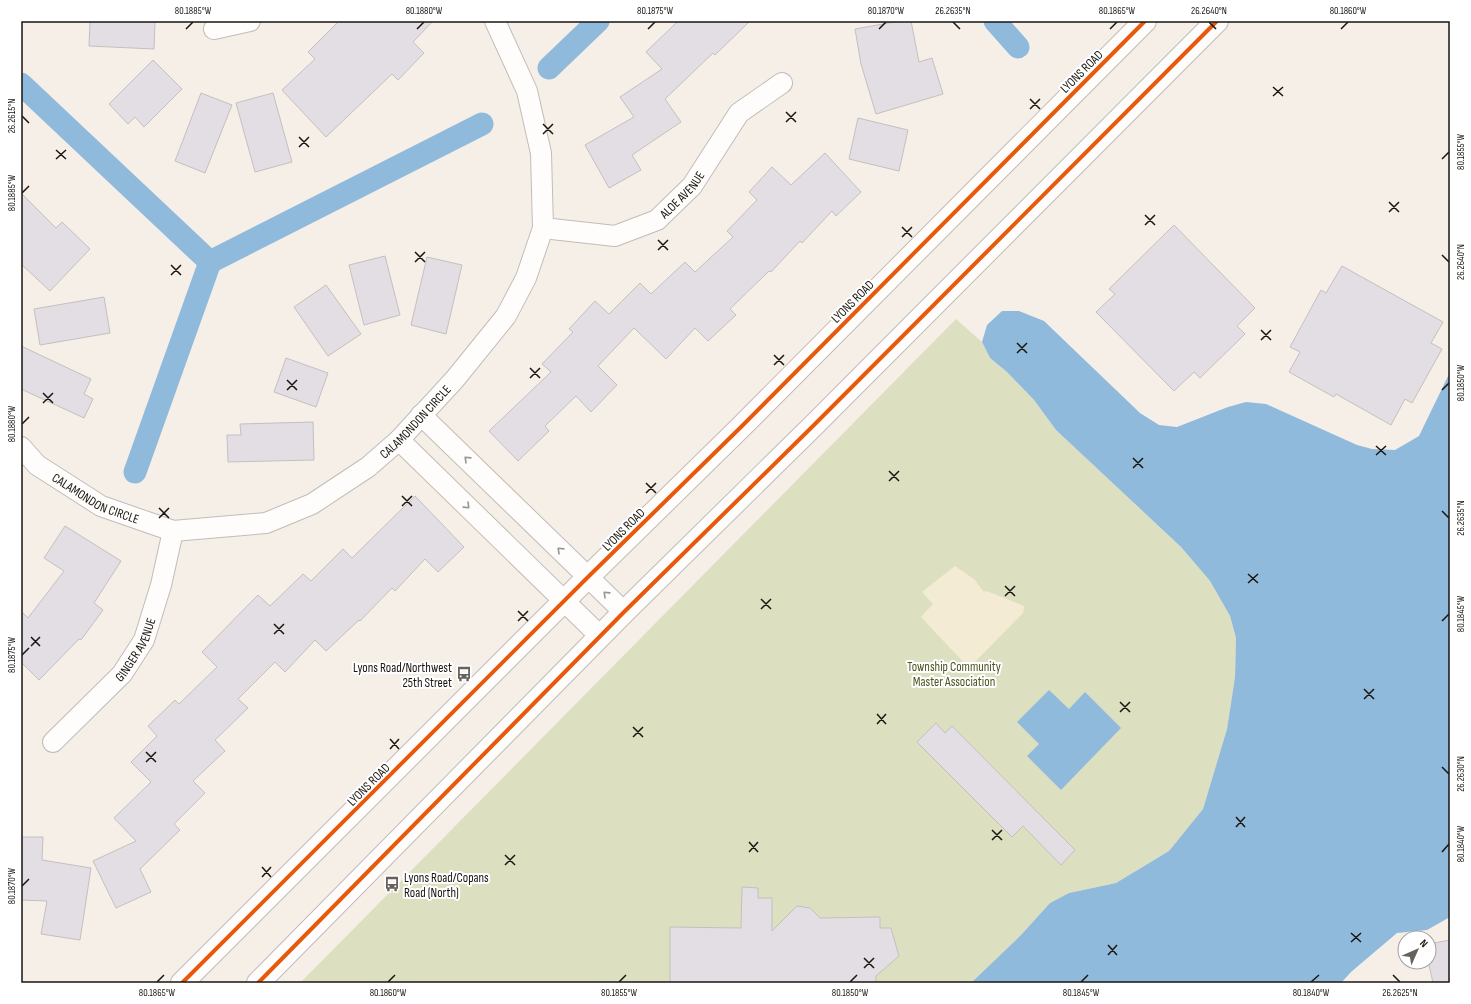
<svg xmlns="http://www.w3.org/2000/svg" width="1471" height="1004" font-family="'Sofia Sans Condensed',sans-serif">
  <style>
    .green { fill: #dde0c0 }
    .sand { fill: #f4ebd4 }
    .water { fill: #90badc }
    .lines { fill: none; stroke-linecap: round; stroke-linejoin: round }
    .canal { stroke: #90badc; stroke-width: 23 }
    .building { fill: #e2dee3; stroke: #c3c0c0 }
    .street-casing { stroke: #c2bcb7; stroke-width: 22 }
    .primary-casing { stroke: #c2bcb7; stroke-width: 24 }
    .street { stroke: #fefdfc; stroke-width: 20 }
    .primary { stroke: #fefdfc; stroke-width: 22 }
    .cycleway-casing { stroke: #fff; stroke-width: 6 }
    .cycleway { stroke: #e8590c; stroke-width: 4 }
    .oneway { stroke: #979592 }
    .ticks { fill: none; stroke: #191510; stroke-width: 1.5 }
    .labels { text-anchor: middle; stroke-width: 4; stroke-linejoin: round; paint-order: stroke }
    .street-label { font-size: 13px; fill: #191510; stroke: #fff }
    .park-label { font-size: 13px; fill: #4c5620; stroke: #fff }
    .poi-label { font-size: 13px; fill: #191510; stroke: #fff; text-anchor: end }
    .neatline { fill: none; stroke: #191510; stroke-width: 1.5 }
    .ticks-label { font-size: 10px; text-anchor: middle; fill: #191510 }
  </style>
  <rect width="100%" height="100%" fill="#f6efe8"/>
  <path class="green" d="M 956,319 L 982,342 L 990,358 L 1007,372 L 1034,400 L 1056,430 L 1181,547 L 1210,581 L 1230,616 L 1236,638 L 1235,677 L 1227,729 L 1203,809 L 1169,851 L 1116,883 L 1069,893 L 1050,903 L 1021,935 L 971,983 L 300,983 Z"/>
  <path class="sand" d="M 955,566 L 975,580 L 983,591 L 989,592 L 1024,606 L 1023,613 L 969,668 L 921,617 L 933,604 L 922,592 Z"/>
  <path class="water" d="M 1002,311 L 1019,311 L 1044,321 L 1140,413 L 1159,425 L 1177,427 L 1228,407 L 1246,402 L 1266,404 L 1357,445 L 1372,449 L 1395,450 L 1419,436 L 1450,372 L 1450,917 L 1427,930 L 1397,933 L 1351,972 L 1341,983 L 971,983 L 1021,935 L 1050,903 L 1069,893 L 1116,883 L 1169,851 L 1203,809 L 1227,729 L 1235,677 L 1236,638 L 1230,616 L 1210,581 L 1181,547 L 1056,430 L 1034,400 L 1007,372 L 990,358 L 982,342 L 987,325 Z
    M 1049,690 L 1069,709 L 1085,692 L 1121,728 L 1061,790 L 1027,756 L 1039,744 L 1017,722 Z"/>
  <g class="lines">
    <path class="canal" d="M 995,21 L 1018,47
      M 549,68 L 598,21
      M 21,84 L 210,262 L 135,472
      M 210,262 L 482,124"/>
  </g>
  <path class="building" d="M 90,21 L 155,21 L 154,49 L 89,46 Z
    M 339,21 L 433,21 L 413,42 L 424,53 L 398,80 L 392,74 L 326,137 L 282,90 L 315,59 L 308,52 Z
    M 678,21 L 750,21 L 715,55 L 713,53 L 665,99 L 681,122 L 632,155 L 641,170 L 609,188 L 585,145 L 634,117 L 620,97 L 662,69 L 646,52 Z
    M 900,21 L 911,21 L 919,62 L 932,58 L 943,94 L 876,114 L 861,64 L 855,29 Z
    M 153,60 L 182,89 L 144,127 L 135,117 L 128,124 L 109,104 Z
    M 201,93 L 232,105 L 205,173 L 175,161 Z
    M 273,93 L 292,162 L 255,172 L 236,103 Z
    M 858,118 L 908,130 L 899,171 L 849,159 Z
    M 825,153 L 861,192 L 836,216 L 832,211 L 802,243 L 800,241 L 771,272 L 769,271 L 730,309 L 736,315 L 708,341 L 695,328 L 666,359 L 634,328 L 598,366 L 617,385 L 591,412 L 576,396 L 545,426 L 549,431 L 518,461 L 489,431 L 551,372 L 542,364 L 573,332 L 569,329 L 595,301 L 609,314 L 640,283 L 651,294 L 685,262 L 695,272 L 733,237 L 727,231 L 757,200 L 749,192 L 772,167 L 791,185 Z
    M 21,193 L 56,228 L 62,222 L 90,249 L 50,291 L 21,264 Z
    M 1174,225 L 1255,308 L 1237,326 L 1245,334 L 1200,378 L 1194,372 L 1174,391 L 1096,312 L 1115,294 L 1109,289 Z
    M 385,256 L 400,315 L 364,325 L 349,265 Z
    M 427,257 L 462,265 L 446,334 L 411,325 Z
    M 1342,266 L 1443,322 L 1431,343 L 1442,349 L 1412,403 L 1405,399 L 1391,425 L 1336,394 L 1334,397 L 1289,372 L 1300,352 L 1290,347 L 1321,290 L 1326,293 Z
    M 326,285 L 361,334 L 328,356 L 294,307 Z
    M 104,297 L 110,333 L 40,345 L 34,309 Z
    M 21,346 L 91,379 L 84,394 L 93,399 L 84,418 L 21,389 Z
    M 286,358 L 328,373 L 316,407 L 274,392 Z
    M 313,422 L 314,460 L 228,462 L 227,435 L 241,435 L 240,424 Z
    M 415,496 L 464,547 L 438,572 L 425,559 L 395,591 L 392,588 L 360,621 L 359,620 L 326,651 L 315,640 L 285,672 L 275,662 L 238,699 L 248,708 L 215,740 L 225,751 L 193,781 L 205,793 L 174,824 L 180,830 L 140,869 L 151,892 L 116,908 L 93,861 L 136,841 L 114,818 L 151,782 L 131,762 L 157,736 L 148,726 L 175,700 L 179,704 L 217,667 L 202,652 L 258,595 L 270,606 L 303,574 L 311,581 L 343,549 L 352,558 Z
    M 65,526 L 121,561 L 94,603 L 103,610 L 81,640 L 79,639 L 39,680 L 21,662 L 21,611 L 28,618 L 64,571 L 44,558 Z
    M 936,723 L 945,733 L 952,726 L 1075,850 L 1061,865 L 1023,826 L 1012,837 L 917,742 Z
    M 21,837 L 43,837 L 42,860 L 91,868 L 80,940 L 41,934 L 47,901 L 21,900 Z
    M 742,887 L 758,888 L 758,898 L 772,898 L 772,931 L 797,906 L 810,908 L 820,918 L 880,917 L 880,928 L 891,928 L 899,956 L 876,976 L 876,983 L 670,983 L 670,927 L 741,928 Z
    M 1450,940 L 1450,983 L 1433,983 L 1429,965 L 1429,944 Z"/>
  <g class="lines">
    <g class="street-casing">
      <g id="street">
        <path d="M 214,29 L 250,21"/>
        <path id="s1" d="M 543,228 L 615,236 L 657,220 L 692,186 L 739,113 L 782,83"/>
        <path d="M 421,415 L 624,612"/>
        <path d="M 399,440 L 600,636"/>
        <path id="s2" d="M 21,447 L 37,465 L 101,506 L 173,531 L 266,523 L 312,504 L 368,467 L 399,440 L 455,379 L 506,316 L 526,278 L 543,228 L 541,153 L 527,91 L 495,21"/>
        <path id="s3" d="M 53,742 L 122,674 L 144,640 L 161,585 L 173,531"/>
      </g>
    </g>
    <g class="primary-casing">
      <path id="primary" d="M 182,983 L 588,577 L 741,427 L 1145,21
        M 258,983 L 624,612 L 813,426 L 1217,21"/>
    </g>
    <use href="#street" class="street"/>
    <use href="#primary" class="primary"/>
    <g class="cycleway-casing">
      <path id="cycleway" d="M 182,983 L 588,577 L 741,427 L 1145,21
        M 258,983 L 624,612 L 813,426 L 1217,21"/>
    </g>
    <use href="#cycleway" class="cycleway"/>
  </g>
  <defs><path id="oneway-chevron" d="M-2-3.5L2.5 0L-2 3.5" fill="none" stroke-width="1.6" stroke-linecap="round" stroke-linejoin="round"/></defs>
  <g class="oneway">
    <use href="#oneway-chevron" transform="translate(467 459) rotate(-136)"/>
    <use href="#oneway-chevron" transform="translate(467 506) rotate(44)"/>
    <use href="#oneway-chevron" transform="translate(560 550) rotate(-136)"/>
    <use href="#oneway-chevron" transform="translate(606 594) rotate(-136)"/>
  </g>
  <path class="ticks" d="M 953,22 L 960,29M 1209,22 L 1216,29M 186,29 L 193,22M 417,29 L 424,22M 648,29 L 655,22M 879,29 L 886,22M 1110,29 L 1117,22M 1341,29 L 1348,22M 1273,87 L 1283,96M 1273,96 L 1283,87M 1030,99 L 1040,109M 1030,109 L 1040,99M 786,112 L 796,122M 22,116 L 29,123M 786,122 L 796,112M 543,124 L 553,134M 543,134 L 553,124M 299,137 L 309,147M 299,147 L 309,137M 56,150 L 66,159M 56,159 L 66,150M 1442,159 L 1449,152M 22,193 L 29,186M 1389,202 L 1399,212M 1389,212 L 1399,202M 1145,215 L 1155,225M 1145,225 L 1155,215M 902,227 L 912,237M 902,237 L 912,227M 658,240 L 668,250M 658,250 L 668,240M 415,252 L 425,262M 1442,255 L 1449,262M 415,262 L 425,252M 171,265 L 181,275M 171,275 L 181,265M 1261,330 L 1271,340M 1261,340 L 1271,330M 1017,343 L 1027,353M 1017,353 L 1027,343M 774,355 L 784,365M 774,365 L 784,355M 530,368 L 540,378M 530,378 L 540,368M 287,380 L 297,390M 287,390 L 297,380M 1442,390 L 1449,383M 43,393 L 53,403M 43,403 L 53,393M 22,424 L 29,417M 1376,446 L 1386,455M 1376,455 L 1386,446M 1133,458 L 1143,468M 1133,468 L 1143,458M 889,471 L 899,481M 889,481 L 899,471M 646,483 L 656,493M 646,493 L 656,483M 402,496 L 412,506M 402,506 L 412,496M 159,508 L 169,518M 1442,511 L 1449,518M 159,518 L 169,508M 1248,574 L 1258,583M 1248,583 L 1258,574M 1005,586 L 1015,596M 1005,596 L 1015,586M 761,599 L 771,609M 761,609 L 771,599M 518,611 L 528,621M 518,621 L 528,611M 1442,621 L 1449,614M 274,624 L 284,634M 274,634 L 284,624M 31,637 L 40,646M 31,646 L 40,637M 22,655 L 29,648M 1364,689 L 1374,699M 1364,699 L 1374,689M 1120,702 L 1130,712M 1120,712 L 1130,702M 877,714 L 886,724M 877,724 L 886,714M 633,727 L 643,737M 633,737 L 643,727M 390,739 L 399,749M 390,749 L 399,739M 146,752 L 156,762M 146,762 L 156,752M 1442,767 L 1449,774M 1236,817 L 1245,827M 1236,827 L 1245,817M 992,830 L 1002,840M 992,840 L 1002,830M 749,842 L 758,852M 749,852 L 758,842M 1442,852 L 1449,844M 505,855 L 515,865M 505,865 L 515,855M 262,867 L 271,877M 262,877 L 271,867M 22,886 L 29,879M 1351,933 L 1361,942M 1351,942 L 1361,933M 1108,945 L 1117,955M 1108,955 L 1117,945M 864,958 L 874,968M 864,968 L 874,958M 1393,975 L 1400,982M 157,982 L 164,975M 388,982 L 395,975M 619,982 L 626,975M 850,982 L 857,975M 1081,982 L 1088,975M 1311,982 L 1319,975"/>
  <defs>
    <g id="bus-bare" transform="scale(1.2)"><path d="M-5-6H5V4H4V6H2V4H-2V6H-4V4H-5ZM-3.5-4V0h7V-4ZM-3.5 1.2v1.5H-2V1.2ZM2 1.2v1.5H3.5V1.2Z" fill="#66615c" stroke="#fff" stroke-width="2.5" paint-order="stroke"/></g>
  </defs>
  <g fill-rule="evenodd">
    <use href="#bus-bare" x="464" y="674"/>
    <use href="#bus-bare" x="392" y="884"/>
  </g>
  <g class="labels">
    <g class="street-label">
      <text transform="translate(1081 71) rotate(-45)" y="5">LYONS ROAD</text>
      <text dy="5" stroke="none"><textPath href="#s1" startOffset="153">ALOE AVENUE</textPath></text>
      <text transform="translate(852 301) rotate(-45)" y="5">LYONS ROAD</text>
      <text dy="5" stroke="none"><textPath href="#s2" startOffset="452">CALAMONDON CIRCLE</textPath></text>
      <text dy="5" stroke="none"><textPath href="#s2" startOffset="92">CALAMONDON CIRCLE</textPath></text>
      <text transform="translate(623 529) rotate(-45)" y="5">LYONS ROAD</text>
      <text dy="5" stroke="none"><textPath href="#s3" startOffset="125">GINGER AVENUE</textPath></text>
      <text transform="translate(368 784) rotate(-45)" y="5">LYONS ROAD</text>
    </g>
    <g class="park-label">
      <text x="954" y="671">Township Community<tspan x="954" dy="15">Master Association</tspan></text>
    </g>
    <g class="poi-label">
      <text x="452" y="672">Lyons Road/Northwest<tspan x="452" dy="15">25th Street</tspan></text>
      <text x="404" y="882" text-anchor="start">Lyons Road/Copans<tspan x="404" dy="15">Road (North)</tspan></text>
    </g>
  </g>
  <rect width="1471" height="1004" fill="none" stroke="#ffffff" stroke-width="44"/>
  <g transform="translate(1417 950) rotate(45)"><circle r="19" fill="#ffffff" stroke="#a3a19f"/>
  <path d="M0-3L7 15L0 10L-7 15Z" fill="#66615c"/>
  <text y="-6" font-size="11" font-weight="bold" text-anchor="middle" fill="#191510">N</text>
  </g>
  <rect x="22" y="22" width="1427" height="960" class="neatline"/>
  <g class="ticks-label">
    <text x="193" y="14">80.1885°W</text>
    <text x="424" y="14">80.1880°W</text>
    <text x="655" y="14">80.1875°W</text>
    <text x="886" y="14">80.1870°W</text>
    <text x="953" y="14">26.2635°N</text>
    <text x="1117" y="14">80.1865°W</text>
    <text x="1209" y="14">26.2640°N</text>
    <text x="1348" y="14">80.1860°W</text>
    <text transform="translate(11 116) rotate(-90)" y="4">26.2615°N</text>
    <text transform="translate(1460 152) rotate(-90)" y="4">80.1855°W</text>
    <text transform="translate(11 193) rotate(-90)" y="4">80.1885°W</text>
    <text transform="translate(1460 262) rotate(-90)" y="4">26.2640°N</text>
    <text transform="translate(1460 383) rotate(-90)" y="4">80.1850°W</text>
    <text transform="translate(11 424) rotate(-90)" y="4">80.1880°W</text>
    <text transform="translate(1460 518) rotate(-90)" y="4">26.2635°N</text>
    <text transform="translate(1460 614) rotate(-90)" y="4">80.1845°W</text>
    <text transform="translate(11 655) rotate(-90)" y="4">80.1875°W</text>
    <text transform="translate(1460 774) rotate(-90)" y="4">26.2630°N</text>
    <text transform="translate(1460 844) rotate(-90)" y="4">80.1840°W</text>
    <text transform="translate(11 886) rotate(-90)" y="4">80.1870°W</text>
    <text x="157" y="996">80.1865°W</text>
    <text x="388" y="996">80.1860°W</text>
    <text x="619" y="996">80.1855°W</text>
    <text x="850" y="996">80.1850°W</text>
    <text x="1081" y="996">80.1845°W</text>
    <text x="1311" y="996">80.1840°W</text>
    <text x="1400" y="996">26.2625°N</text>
  </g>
</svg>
